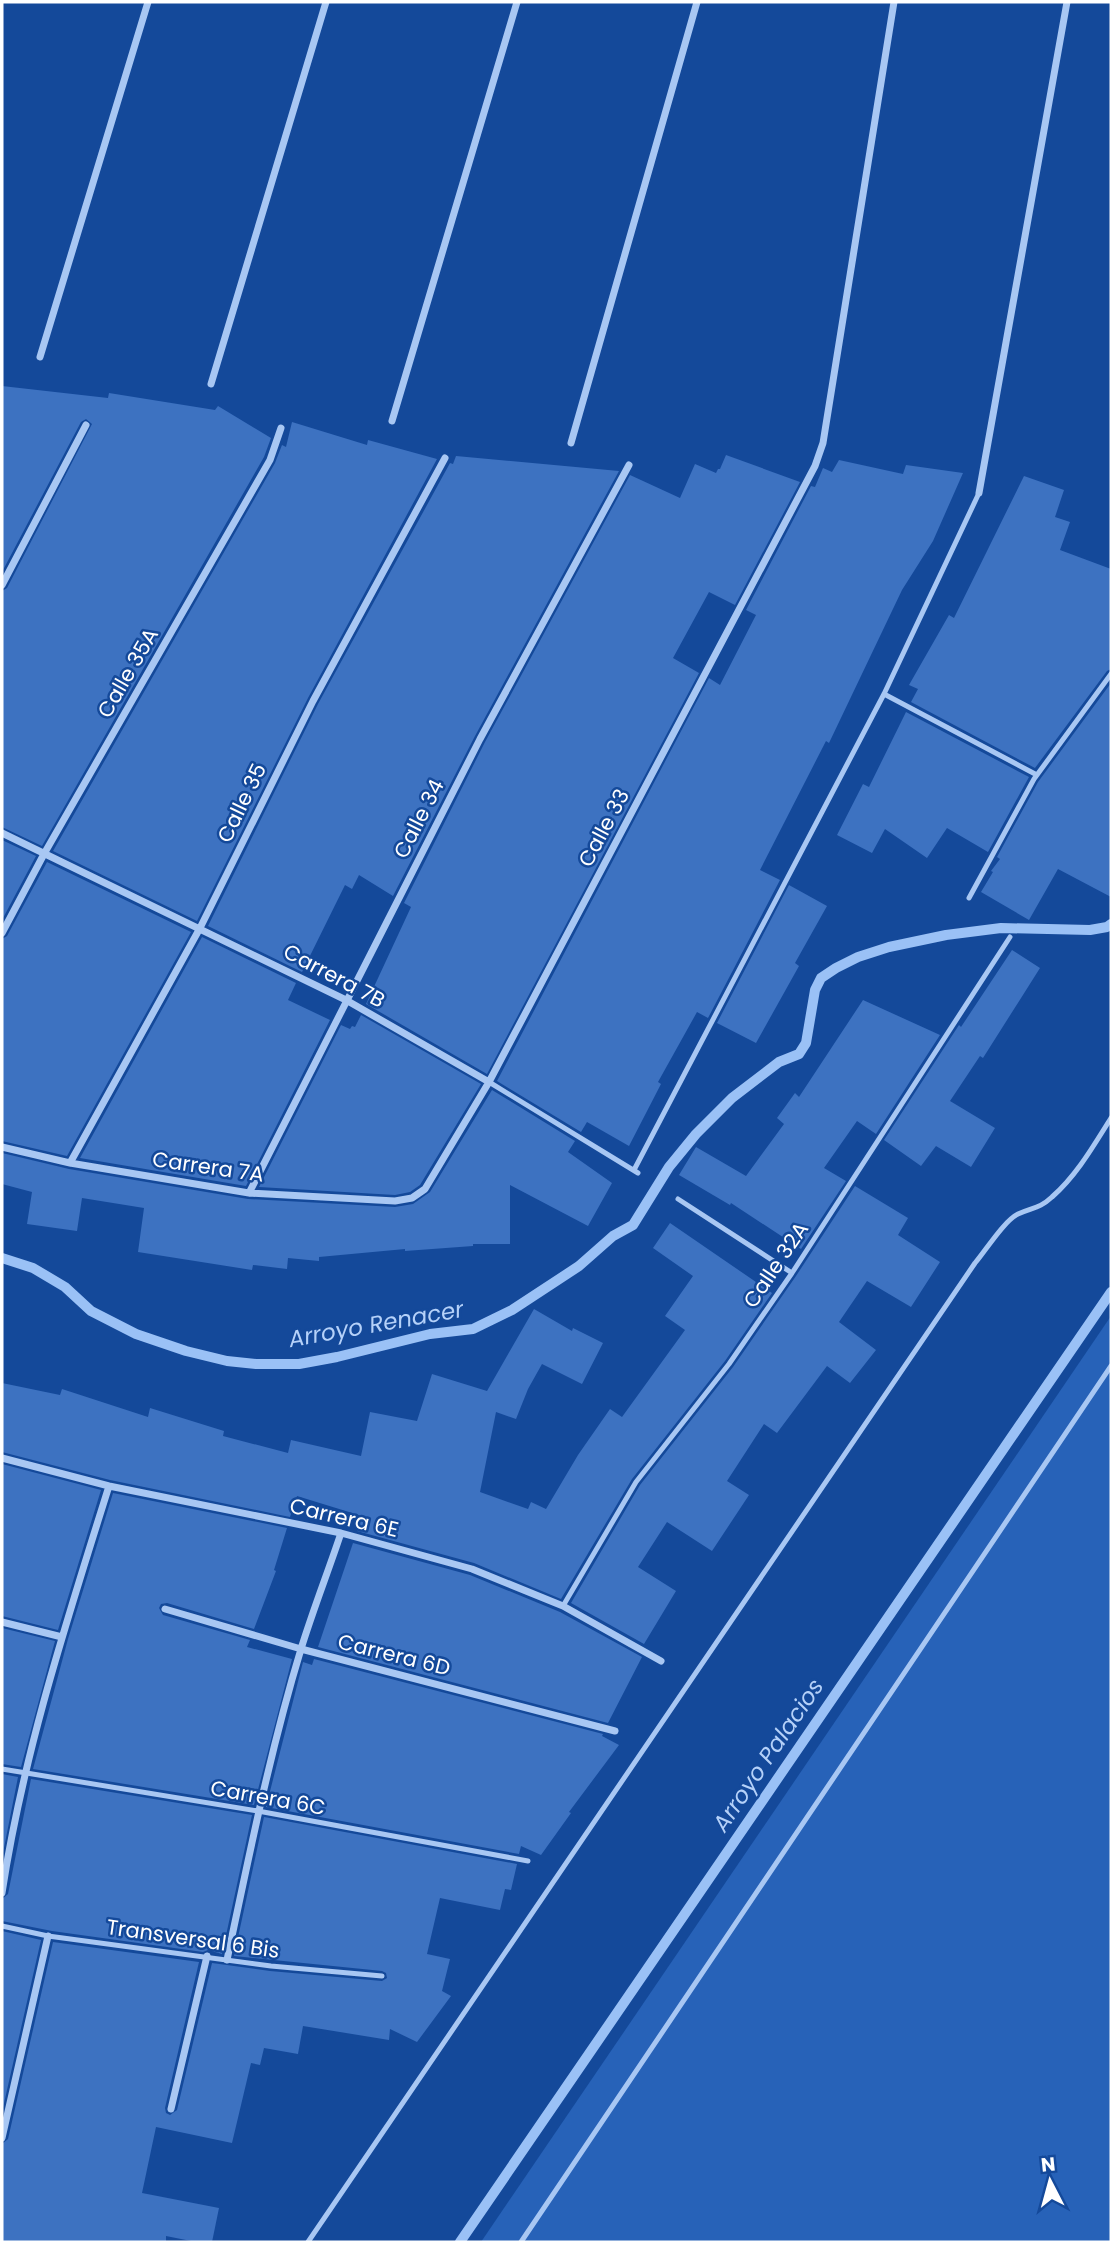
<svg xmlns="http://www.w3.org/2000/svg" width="1113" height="2244" font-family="Poppins,sans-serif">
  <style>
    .green { fill: #2762b8 }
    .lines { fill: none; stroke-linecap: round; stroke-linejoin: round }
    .stream { stroke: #9ac1f6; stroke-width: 10 }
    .building { fill: #3d72c1 }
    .service { stroke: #a8c7f3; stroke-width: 5 }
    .minor { stroke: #a8c7f3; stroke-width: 7 }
    .labels { text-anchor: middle; stroke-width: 5; stroke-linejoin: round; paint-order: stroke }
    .street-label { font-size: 21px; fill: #fff; stroke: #14499a }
    .water-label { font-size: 23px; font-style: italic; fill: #b5d1f9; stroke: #14499a }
  </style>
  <rect width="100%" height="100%" fill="#14499a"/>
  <path class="green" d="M 1111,1316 L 1111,2242 L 481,2242 Z"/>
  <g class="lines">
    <path class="stream" d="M 2,1258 L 33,1268 L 65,1287 L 91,1311 L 136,1334 L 186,1351 L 227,1361 L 256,1364 L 299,1364 L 337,1357 L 430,1334 L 473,1329 L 512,1310 L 579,1266 L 613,1236 L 633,1225 L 669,1167 L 696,1134 L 732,1098 L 779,1062 L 799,1054 L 806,1043 L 815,990 L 821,978 L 836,968 L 858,957 L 889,947 L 946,935 L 1001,928 L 1090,930 L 1107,927 L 1111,924
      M 460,2242 L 1111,1292"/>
  </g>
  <path class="building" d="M 2,386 L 108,398 L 109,393 L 215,410 L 218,406 L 271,438 L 264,457 L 42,846 L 2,827 L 2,591 L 7,588 L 92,424 L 86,419 L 81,422 L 2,572 Z
    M 292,422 L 367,445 L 368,440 L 437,459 L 308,698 L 197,921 L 53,851 L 275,463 L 282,445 L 286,447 Z
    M 726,455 L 800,482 L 735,605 L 709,592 L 673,658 L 699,673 L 487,1074 L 366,1004 L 411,907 L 404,903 L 485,742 L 630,475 L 680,498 L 695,464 L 716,473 L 718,469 L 720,469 Z
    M 456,456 L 619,471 L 475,736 L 393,896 L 359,875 L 352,889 L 345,885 L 302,972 L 208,926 L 318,704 L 450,463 L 453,464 Z
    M 839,460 L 903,474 L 906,465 L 963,473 L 933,541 L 902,590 L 829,743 L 826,741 L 760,870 L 780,880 L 708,1018 L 697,1012 L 658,1082 L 661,1084 L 629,1146 L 587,1122 L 581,1132 L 497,1081 L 709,678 L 720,685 L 756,615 L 746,610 L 811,486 L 815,487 L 823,468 L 832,472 Z
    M 1024,476 L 1064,490 L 1055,517 L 1070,522 L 1060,550 L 1111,569 L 1111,669 L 1107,671 L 1035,768 L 911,702 L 918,689 L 909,685 L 949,615 L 954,618 Z
    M 1111,683 L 1111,897 L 1058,869 L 1029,920 L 981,892 L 993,872 L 991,871 L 1000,859 L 997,857 L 1038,782 Z
    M 906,712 L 1029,777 L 988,852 L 947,828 L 927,858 L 885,829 L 872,853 L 837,835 L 863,784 L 869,787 Z
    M 2,840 L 36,856 L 2,920 Z
    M 47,862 L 191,932 L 67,1156 L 2,1141 L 2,939 L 7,936 Z
    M 789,885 L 827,906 L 795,963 L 799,966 L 756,1043 L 717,1023 Z
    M 202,937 L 296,983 L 288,1000 L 330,1020 L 246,1186 L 80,1158 Z
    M 1012,950 L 1040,968 L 983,1058 L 980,1056 L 950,1101 L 995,1128 L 971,1167 L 936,1146 L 921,1166 L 884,1140 L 959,1025 L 961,1027 Z
    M 863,1000 L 940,1035 L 876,1134 L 857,1121 L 824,1168 L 846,1181 L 801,1249 L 731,1203 L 730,1205 L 679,1175 L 696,1147 L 746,1176 L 784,1124 L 777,1118 L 795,1093 L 799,1097 Z
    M 361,1015 L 481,1084 L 420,1185 L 410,1192 L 395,1195 L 259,1187 L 341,1025 L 350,1029 L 352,1026 L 355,1027 Z
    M 492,1090 L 575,1141 L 568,1152 L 612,1183 L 588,1226 L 510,1185 L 510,1244 L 473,1244 L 473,1246 L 405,1251 L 405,1249 L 319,1257 L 319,1261 L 288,1258 L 287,1269 L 253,1265 L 252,1270 L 138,1252 L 144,1208 L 82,1198 L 77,1231 L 27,1224 L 32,1192 L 2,1184 L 2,1153 L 69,1169 L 248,1199 L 395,1207 L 413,1204 L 430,1192 Z
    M 855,1186 L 908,1218 L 898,1235 L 940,1262 L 911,1307 L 867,1281 L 839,1322 L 876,1350 L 850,1383 L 827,1366 L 777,1433 L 764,1424 L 727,1481 L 749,1495 L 712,1551 L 667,1522 L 638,1567 L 676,1591 L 644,1644 L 571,1603 L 640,1485 L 733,1367 L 796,1276 Z
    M 670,1223 L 772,1293 L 725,1361 L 632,1479 L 561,1599 L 474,1563 L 357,1531 L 362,1516 L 297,1496 L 290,1517 L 110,1480 L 2,1452 L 2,1383 L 60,1395 L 62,1389 L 148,1417 L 150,1408 L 224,1431 L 223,1436 L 288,1453 L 291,1440 L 361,1456 L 370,1412 L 417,1421 L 432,1374 L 487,1391 L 534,1309 L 572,1331 L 573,1328 L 603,1343 L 582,1384 L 542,1364 L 528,1389 L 516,1419 L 496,1412 L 480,1492 L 528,1509 L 531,1502 L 546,1509 L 578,1455 L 610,1409 L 622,1417 L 685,1330 L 665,1316 L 693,1276 L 653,1248 Z
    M 2,1464 L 101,1490 L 58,1630 L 2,1616 Z
    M 113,1493 L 287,1528 L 274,1570 L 276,1571 L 254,1629 L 167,1603 L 161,1604 L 159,1608 L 163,1615 L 250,1640 L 247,1647 L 292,1659 L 254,1805 L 33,1769 L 68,1639 Z
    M 353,1543 L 470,1575 L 560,1612 L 642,1657 L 608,1723 L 318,1647 Z
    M 2,1628 L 55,1641 L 21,1767 L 2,1764 Z
    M 314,1659 L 603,1734 L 602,1736 L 619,1745 L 569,1812 L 571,1813 L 541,1855 L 521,1846 L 519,1854 L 266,1807 L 303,1662 L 312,1665 Z
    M 2,1774 L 18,1777 L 2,1858 Z
    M 31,1779 L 252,1815 L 222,1954 L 208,1950 L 203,1952 L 52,1931 L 2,1921 L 2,1899 L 8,1894 Z
    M 264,1817 L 517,1864 L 511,1890 L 505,1889 L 500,1910 L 440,1898 L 427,1954 L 450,1959 L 442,1991 L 451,1996 L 417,2042 L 390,2029 L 389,2040 L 303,2026 L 298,2054 L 264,2048 L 260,2065 L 251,2063 L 232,2143 L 156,2127 L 142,2193 L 219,2208 L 212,2242 L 196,2242 L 166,2236 L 166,2242 L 2,2242 L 2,2144 L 8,2139 L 53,1942 L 199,1962 L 165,2108 L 166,2113 L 170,2115 L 177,2110 L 212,1963 L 270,1971 L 382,1981 L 387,1978 L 386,1973 L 382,1971 L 234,1956 Z
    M 2,1931 L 41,1940 L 2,2112 Z"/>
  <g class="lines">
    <path class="service" d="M 884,694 L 1037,775
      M 969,898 L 1034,779 L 1111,674
      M 489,1082 L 638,1173
      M 634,1170 L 884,694 L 979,493
      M 678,1199 L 792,1273
      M 563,1606 L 636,1482 L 729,1364 L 792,1273 L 1010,937
      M 2,1769 L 258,1811 L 528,1861
      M 2,1926 L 48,1936 L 271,1966 L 382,1976
      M 308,2242 L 975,1263 C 986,1250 1004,1221 1018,1214 C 1033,1207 1039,1209 1052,1197 C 1077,1175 1094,1145 1111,1118
      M 521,2242 L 1111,1366"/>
    <path class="minor" d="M 40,357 L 148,2
      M 211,384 L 326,2
      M 392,421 L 517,2
      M 571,443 L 697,2
      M 979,493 L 1067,2
      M 2,585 L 86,425
      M 2,833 L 346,1000 L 489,1082
      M 2,933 L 44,854 L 270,460 L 281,428
      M 2,1147 L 70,1163 L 249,1193 L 395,1201 L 412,1198 L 425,1189 L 489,1082 L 815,466 L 823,443 L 894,2
      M 70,1163 L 200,928 L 313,701 L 445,458
      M 249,1193 L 480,739 L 629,465
      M 2,1458 L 109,1486 L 341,1533 L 472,1569 L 563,1606 L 661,1661
      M 165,1609 L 301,1649 L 615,1731
      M 2,1622 L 62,1637
      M 2,1893 C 23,1754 67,1620 109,1486
      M 227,1960 C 249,1856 270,1751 301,1649 C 313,1610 328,1572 341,1533
      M 171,2109 L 207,1956
      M 2,2138 L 48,1936"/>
  </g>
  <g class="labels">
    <g class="street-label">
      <text transform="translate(128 673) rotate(-60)" y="7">Calle 35A</text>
      <text transform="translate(242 803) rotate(-64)" y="7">Calle 35</text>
      <text transform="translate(419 819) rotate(-63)" y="7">Calle 34</text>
      <text transform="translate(604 828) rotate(-62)" y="7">Calle 33</text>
      <text transform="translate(334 976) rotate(28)" y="7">Carrera 7B</text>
      <text transform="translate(208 1167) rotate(8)" y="7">Carrera 7A</text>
      <text transform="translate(776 1265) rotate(-56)" y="7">Calle 32A</text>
      <text transform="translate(344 1518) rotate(13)" y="7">Carrera 6E</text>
      <text transform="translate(394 1655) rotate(14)" y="7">Carrera 6D</text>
      <text transform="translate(268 1798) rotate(10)" y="7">Carrera 6C</text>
      <text transform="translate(193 1939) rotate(8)" y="7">Transversal 6 Bis</text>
    </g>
    <g class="water-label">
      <text transform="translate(376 1324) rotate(-10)" y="8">Arroyo Renacer</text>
      <text transform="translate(768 1755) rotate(-56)" y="8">Arroyo Palacios</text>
    </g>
  </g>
  <rect width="1113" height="2244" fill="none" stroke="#ffffff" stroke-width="7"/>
  <g transform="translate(1050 2181) rotate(354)" stroke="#14499a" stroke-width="5" paint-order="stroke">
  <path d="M0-5L12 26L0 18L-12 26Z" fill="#ffffff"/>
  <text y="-10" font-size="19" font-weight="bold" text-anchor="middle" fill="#ffffff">N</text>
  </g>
</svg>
